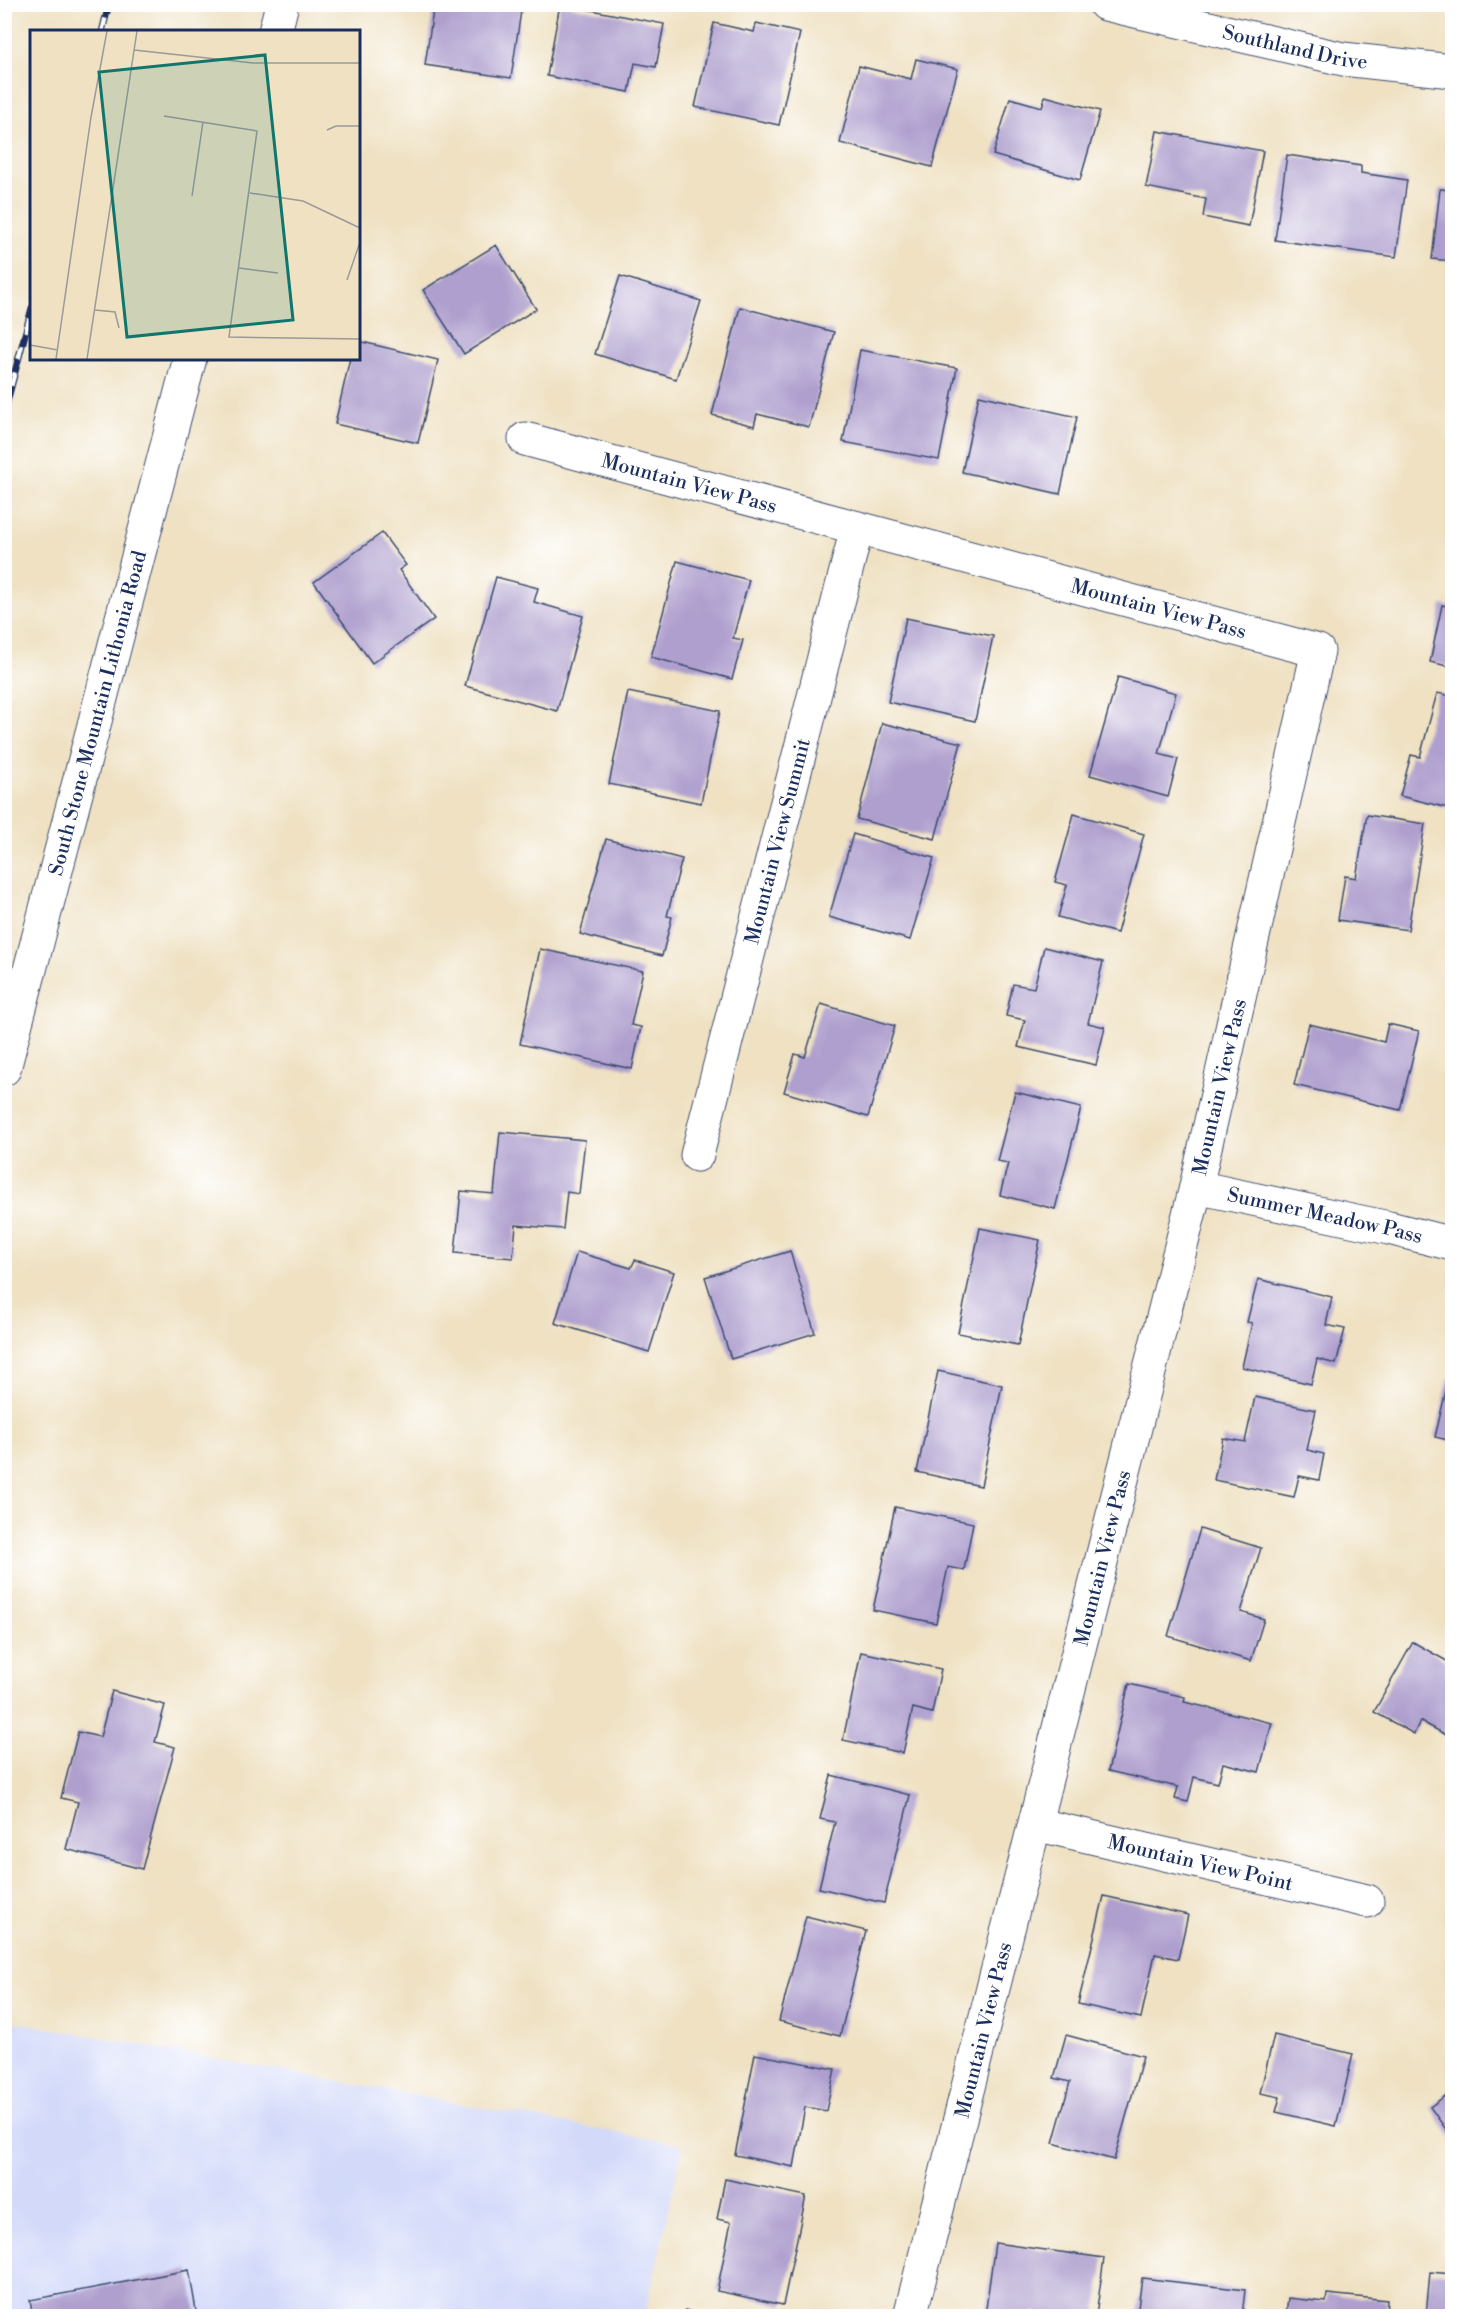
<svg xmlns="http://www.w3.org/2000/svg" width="1457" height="2321" font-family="'Libre Bodoni',serif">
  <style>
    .built { fill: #d2d9f9 }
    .building { fill: #ae9fce }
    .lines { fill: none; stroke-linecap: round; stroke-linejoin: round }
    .minor-casing { stroke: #3b4a6d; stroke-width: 35 }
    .major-casing { stroke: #3b4a6d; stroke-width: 35 }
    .minor { stroke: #fff; stroke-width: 33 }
    .major { stroke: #fff; stroke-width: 33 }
    .rail-casing { stroke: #1b2f5e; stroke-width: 7 }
    .rail { stroke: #fff; stroke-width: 4.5; stroke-dasharray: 14; stroke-linecap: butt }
    .labels { text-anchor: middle; stroke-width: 4.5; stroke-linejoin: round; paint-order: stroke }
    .street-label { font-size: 20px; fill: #1b2f5e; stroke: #fff }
    .inset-road { fill: none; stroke: #9a9a9a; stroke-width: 1.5 }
    .view { fill: #0f766e; fill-opacity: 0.15; stroke: #0f766e; stroke-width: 3 }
    .inset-edge { fill: none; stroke: #1b2f5e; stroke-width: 3 }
  </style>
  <rect width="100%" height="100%" fill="#fff"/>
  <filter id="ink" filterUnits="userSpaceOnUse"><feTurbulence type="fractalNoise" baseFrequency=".0167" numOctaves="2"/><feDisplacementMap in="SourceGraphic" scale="12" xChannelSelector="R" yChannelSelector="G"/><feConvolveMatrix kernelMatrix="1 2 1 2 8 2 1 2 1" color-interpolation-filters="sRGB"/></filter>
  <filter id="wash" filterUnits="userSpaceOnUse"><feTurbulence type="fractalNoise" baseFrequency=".008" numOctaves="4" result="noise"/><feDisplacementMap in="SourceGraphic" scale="24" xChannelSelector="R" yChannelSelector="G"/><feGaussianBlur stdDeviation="1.35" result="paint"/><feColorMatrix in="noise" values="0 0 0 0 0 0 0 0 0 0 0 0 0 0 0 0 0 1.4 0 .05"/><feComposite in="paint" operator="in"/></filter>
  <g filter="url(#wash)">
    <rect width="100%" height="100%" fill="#efe1c2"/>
    <path class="built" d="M 4,2020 L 683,2145 L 645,2316 L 5,2316 Z"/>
    <g id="blocks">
      <path class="building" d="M 434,4 L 522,4 L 511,78 L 425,65 Z
        M 560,4 L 664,24 L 656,67 L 635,63 L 629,92 L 547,76 Z
        M 714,23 L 754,32 L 756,23 L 800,33 L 779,125 L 695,107 Z
        M 916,59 L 958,69 L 932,167 L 840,143 L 859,66 L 911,79 Z
        M 1045,96 L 1100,111 L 1080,180 L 993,155 L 1010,98 L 1042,107 Z
        M 1157,131 L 1263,151 L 1249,226 L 1203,217 L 1206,199 L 1146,187 Z
        M 1287,155 L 1361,166 L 1361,173 L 1407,180 L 1396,257 L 1275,240 Z
        M 1440,189 L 1452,190 L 1452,261 L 1432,259 Z
        M 496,245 L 536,309 L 464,354 L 423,290 Z
        M 620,276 L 701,301 L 676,379 L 595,354 Z
        M 740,307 L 834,332 L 809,427 L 757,414 L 754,426 L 712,415 Z
        M 358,341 L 438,360 L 418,443 L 335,424 L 350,358 L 358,358 Z
        M 860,350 L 957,368 L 939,460 L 843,442 Z
        M 979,395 L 1077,417 L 1060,494 L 962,472 Z
        M 382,533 L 406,565 L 399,570 L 434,619 L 372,663 L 314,582 Z
        M 677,561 L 749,580 L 733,638 L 743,640 L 732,679 L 651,657 Z
        M 496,577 L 538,588 L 534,602 L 583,616 L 557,711 L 465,686 Z
        M 1442,605 L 1452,607 L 1452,667 L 1430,662 Z
        M 906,618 L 993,636 L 975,721 L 888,702 Z
        M 1118,677 L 1176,693 L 1159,754 L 1178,759 L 1168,797 L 1090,775 Z
        M 628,692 L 720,711 L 701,803 L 609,784 Z
        M 1437,693 L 1452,696 L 1452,809 L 1400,796 L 1411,755 L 1420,757 Z
        M 882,723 L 961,743 L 935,839 L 857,819 Z
        M 1074,814 L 1144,834 L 1117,933 L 1058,917 L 1067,885 L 1055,882 Z
        M 1367,815 L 1425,824 L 1408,930 L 1338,920 L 1345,876 L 1356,878 Z
        M 853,834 L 934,858 L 910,940 L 829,917 Z
        M 606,839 L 682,859 L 667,916 L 672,917 L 662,956 L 580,934 Z
        M 1044,947 L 1103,962 L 1088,1023 L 1105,1027 L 1096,1065 L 1018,1047 L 1025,1020 L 1006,1016 L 1013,984 L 1034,988 Z
        M 540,949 L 643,971 L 631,1025 L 641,1027 L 632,1069 L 520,1044 Z
        M 821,1004 L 895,1026 L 868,1117 L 784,1092 L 795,1054 L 805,1057 Z
        M 1309,1024 L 1384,1042 L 1388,1024 L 1419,1031 L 1400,1110 L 1294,1085 Z
        M 1015,1092 L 1081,1108 L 1055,1209 L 1000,1195 L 1008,1163 L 997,1161 Z
        M 500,1132 L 585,1140 L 579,1194 L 567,1192 L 563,1229 L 516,1225 L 513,1258 L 455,1253 L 461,1191 L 494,1194 Z
        M 980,1228 L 1040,1240 L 1018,1345 L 958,1333 Z
        M 790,1251 L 815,1333 L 731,1359 L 705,1277 Z
        M 577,1252 L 631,1268 L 635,1260 L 674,1272 L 649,1352 L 555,1323 Z
        M 1258,1279 L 1332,1297 L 1326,1325 L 1345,1329 L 1336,1364 L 1317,1359 L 1311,1384 L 1242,1367 L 1252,1323 L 1247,1322 Z
        M 938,1371 L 1002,1385 L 981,1486 L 917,1472 Z
        M 1449,1378 L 1452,1379 L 1452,1441 L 1435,1437 Z
        M 1255,1397 L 1316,1410 L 1307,1450 L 1324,1454 L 1319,1480 L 1299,1476 L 1294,1497 L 1214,1480 L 1223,1438 L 1245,1442 Z
        M 895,1507 L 973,1523 L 964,1570 L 948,1567 L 936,1623 L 873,1610 Z
        M 1200,1529 L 1261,1548 L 1241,1612 L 1264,1619 L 1251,1661 L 1168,1636 Z
        M 1413,1642 L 1452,1664 L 1452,1738 L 1420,1721 L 1414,1734 L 1374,1712 Z
        M 861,1652 L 941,1669 L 932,1713 L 913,1708 L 903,1753 L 843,1740 Z
        M 1129,1684 L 1185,1697 L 1184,1702 L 1272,1723 L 1259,1772 L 1223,1763 L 1218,1783 L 1194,1777 L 1188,1802 L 1175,1799 L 1178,1787 L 1108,1771 Z
        M 112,1691 L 165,1705 L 155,1742 L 175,1747 L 142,1869 L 66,1849 L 78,1802 L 61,1798 L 78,1732 L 100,1737 Z
        M 831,1775 L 910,1795 L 884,1903 L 819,1888 L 835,1822 L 820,1819 Z
        M 1104,1896 L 1188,1915 L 1178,1959 L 1155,1954 L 1141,2018 L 1078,2004 Z
        M 806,1916 L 866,1931 L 840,2036 L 779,2021 Z
        M 1066,2035 L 1143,2056 L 1114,2160 L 1053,2143 L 1070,2082 L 1054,2078 Z
        M 1274,2035 L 1353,2054 L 1336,2126 L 1276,2112 L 1280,2097 L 1260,2093 Z
        M 755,2054 L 835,2069 L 826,2111 L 805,2107 L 794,2167 L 735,2155 Z
        M 1452,2091 L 1452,2138 L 1430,2107 Z
        M 725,2179 L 806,2196 L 783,2305 L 717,2291 L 731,2222 L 717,2219 Z
        M 995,2243 L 1104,2258 L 1096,2316 L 1064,2316 L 1032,2312 L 1031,2316 L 985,2316 Z
        M 189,2270 L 197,2316 L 33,2316 L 30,2300 Z
        M 1430,2272 L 1452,2274 L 1452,2316 L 1426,2316 Z
        M 1142,2278 L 1245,2290 L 1242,2316 L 1137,2316 Z
        M 1327,2294 L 1387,2300 L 1386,2316 L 1286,2316 L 1288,2298 L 1326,2302 Z
        M 685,2310 L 706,2316 L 683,2316 Z"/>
    </g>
  </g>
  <g filter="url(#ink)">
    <use href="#blocks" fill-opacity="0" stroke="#3b4a6d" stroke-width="1.5"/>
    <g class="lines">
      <g class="minor-casing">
        <g id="minor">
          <path id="s1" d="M 1105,4 L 1343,59 L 1452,71"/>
          <path id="s2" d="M 525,439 L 1318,651 L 1196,1187 L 910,2316"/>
          <path id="s3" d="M 697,1155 L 857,528"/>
          <path id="s4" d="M 1196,1187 L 1389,1228 L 1452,1244"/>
          <path id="s5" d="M 1035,1824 L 1367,1901"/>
        </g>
      </g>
      <g class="major-casing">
        <g id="major">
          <path d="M 275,32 L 282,4"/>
          <path id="s6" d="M 4,1069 L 190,358"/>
        </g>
      </g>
      <use href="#minor" class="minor"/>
      <use href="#major" class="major"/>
      <g class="rail-casing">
        <path id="rail" d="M 102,32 L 109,4
          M 4,413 L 32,308"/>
      </g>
      <use href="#rail" class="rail"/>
    </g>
  </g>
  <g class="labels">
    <g class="street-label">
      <text dy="7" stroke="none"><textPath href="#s1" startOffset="195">Southland Drive</textPath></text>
      <text dy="7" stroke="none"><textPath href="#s2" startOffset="170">Mountain View Pass</textPath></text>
      <text dy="7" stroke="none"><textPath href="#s2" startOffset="656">Mountain View Pass</textPath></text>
      <text dy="7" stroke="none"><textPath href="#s6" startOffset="368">South Stone Mountain Lithonia Road</textPath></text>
      <text dy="7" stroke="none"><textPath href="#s3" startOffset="324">Mountain View Summit</textPath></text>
      <text transform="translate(1219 1087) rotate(-77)" y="7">Mountain View Pass</text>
      <text dy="7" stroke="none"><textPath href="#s4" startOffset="132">Summer Meadow Pass</textPath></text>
      <text transform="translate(1102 1558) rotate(-76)" y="7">Mountain View Pass</text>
      <text dy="7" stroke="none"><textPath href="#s5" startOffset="170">Mountain View Point</textPath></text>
      <text transform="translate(983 2030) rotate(-76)" y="7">Mountain View Pass</text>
    </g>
  </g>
  <g transform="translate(30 30)">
    <rect width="330" height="330" fill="#efe1c2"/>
    <path class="inset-road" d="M 104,20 L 223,33 L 330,33M 134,86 L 227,101 L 199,307 L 330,309M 297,100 L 306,96 L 330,96M 220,163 L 273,171 L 330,198M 162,166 L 173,92M 209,238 L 248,243M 317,250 L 330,212M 65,280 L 85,282 L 89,298M 0,315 L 28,320M 26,329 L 61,87 L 77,1M 57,329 L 107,1"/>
    <path class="view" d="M 235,25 L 263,290 L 97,307 L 69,42 Z"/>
    <rect width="330" height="330" class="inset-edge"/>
  </g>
  <rect width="1457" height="2321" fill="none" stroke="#fff" stroke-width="24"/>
</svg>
